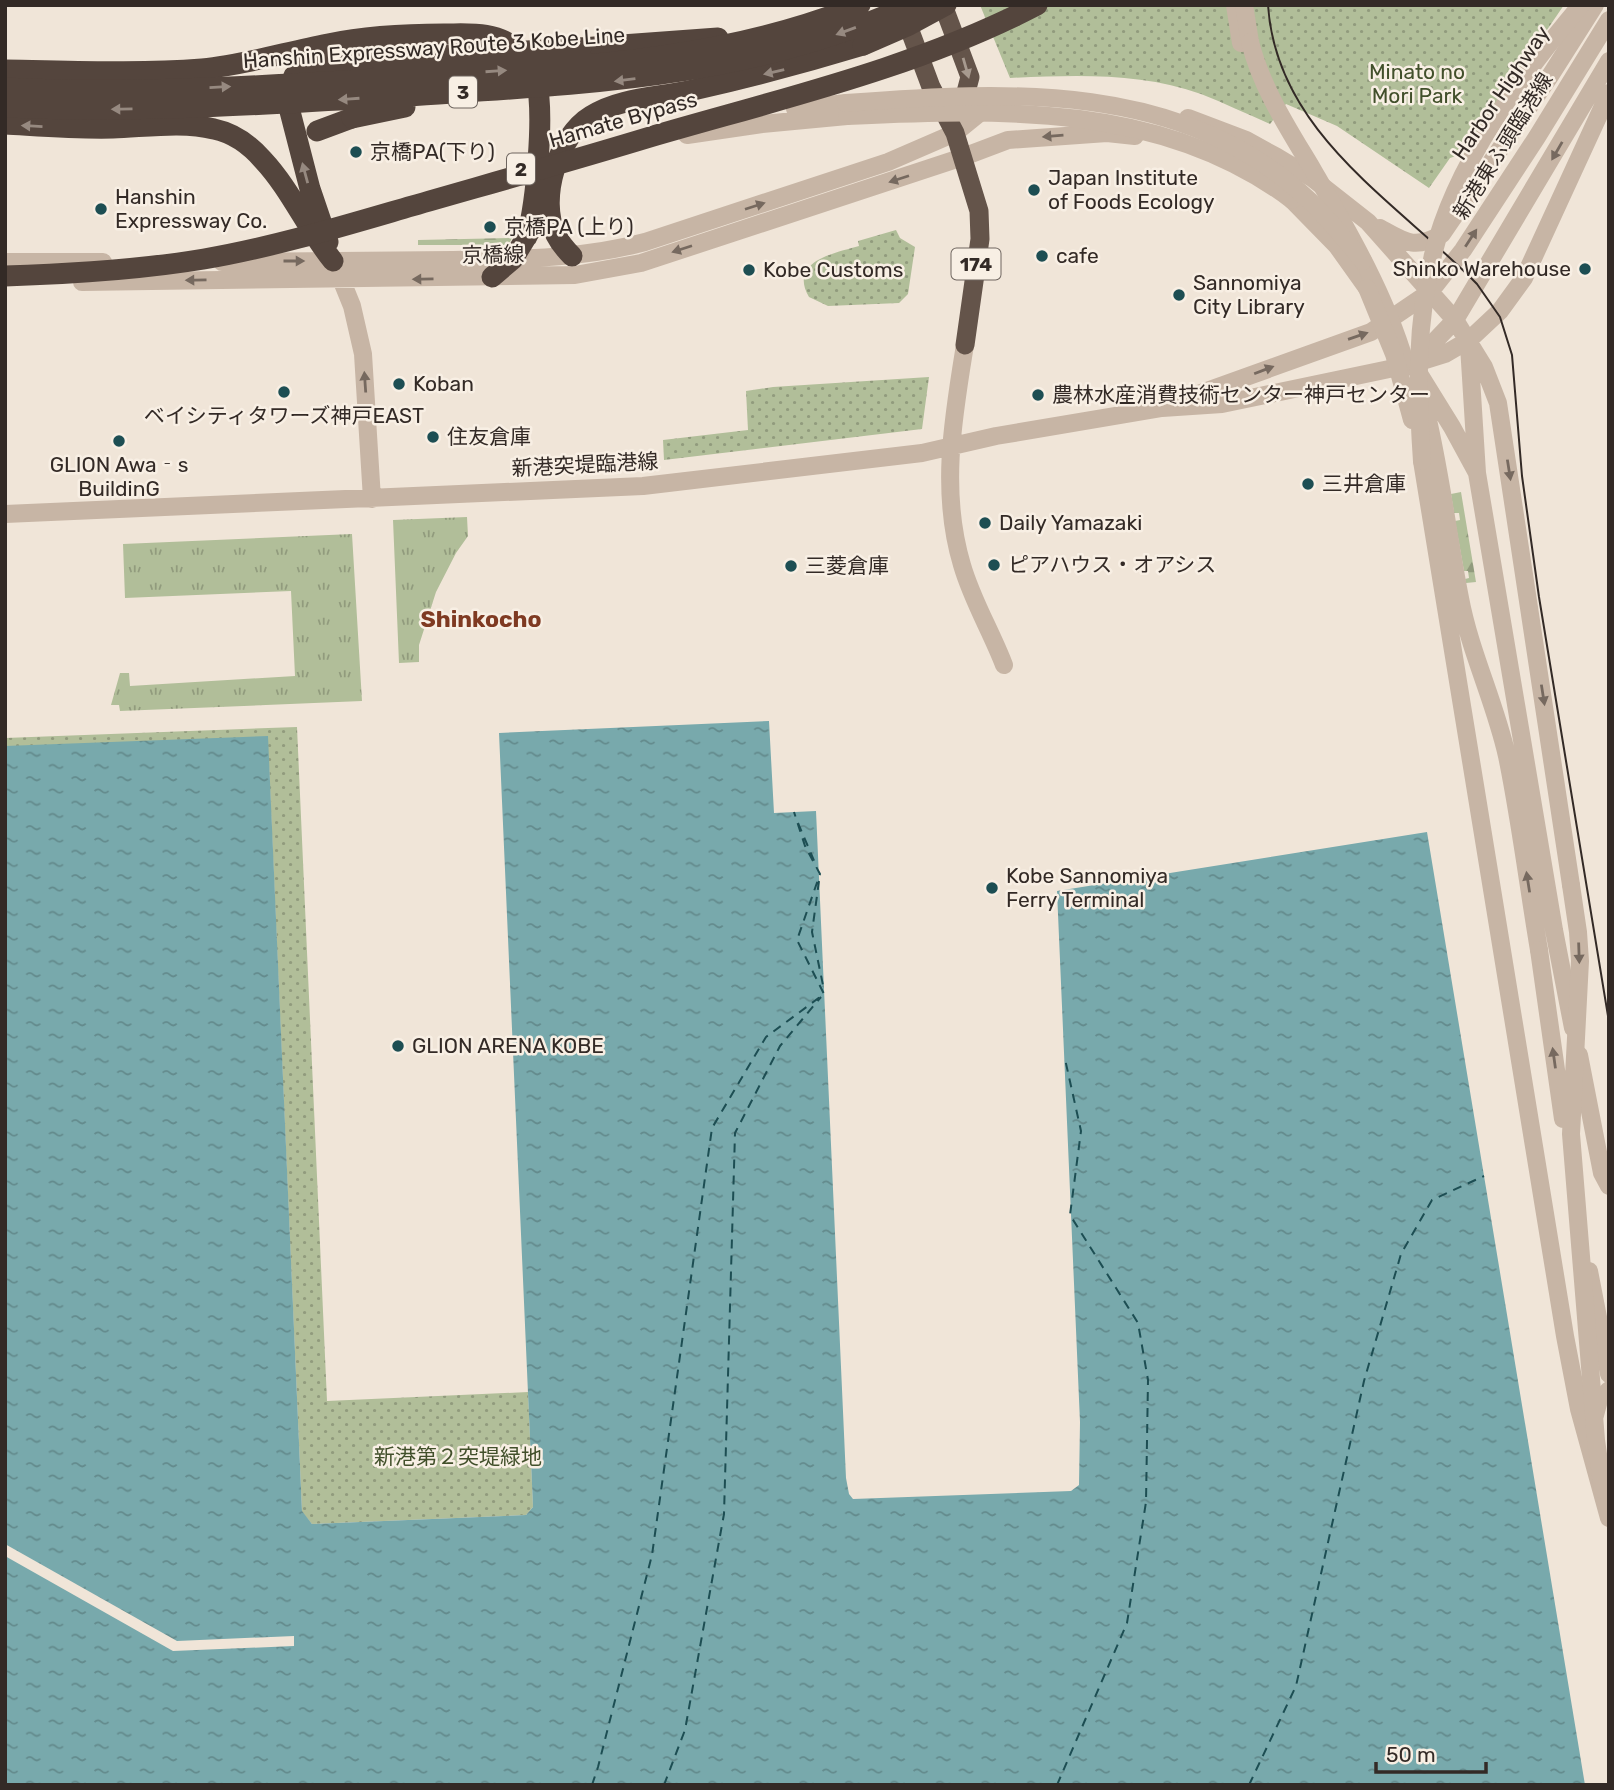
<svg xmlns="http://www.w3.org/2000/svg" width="1614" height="1790" font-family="Rubik,'Noto Sans JP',sans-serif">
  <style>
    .grass { fill: url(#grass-tufts) }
    .forest { fill: url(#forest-firs) }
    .park { fill: url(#park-dots) }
    .water { fill: url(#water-ripples) }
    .pier { fill: #f0e5d8 }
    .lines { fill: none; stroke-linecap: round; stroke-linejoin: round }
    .ferry { stroke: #1d4e53; stroke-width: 2; stroke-dasharray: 9 7; stroke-linecap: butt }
    .minor { stroke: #c7b5a5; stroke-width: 18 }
    .tertiary { stroke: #c7b5a5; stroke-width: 18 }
    .trunk { stroke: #64544a; stroke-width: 19 }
    .motorway { stroke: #54453d; stroke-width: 21 }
    .tram { stroke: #332a26; stroke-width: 2 }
    .minor-bridge { stroke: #c7b5a5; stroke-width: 18 }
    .tertiary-bridge { stroke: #c7b5a5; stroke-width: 18 }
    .motorway-bridge { stroke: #54453d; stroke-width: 21 }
    .oneway { fill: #968980 }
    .oneway2 { fill: #a79a8f }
    .oneway3 { fill: #76695f }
    .poi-dot { fill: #1d4e53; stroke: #f8efe4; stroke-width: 2.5 }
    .labels { text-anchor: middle; stroke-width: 5; stroke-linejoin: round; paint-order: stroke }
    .shield { fill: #f8efe4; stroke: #6e655f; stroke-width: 2 }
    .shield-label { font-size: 19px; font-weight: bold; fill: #332a26 }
    .street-label { font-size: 21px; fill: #332a26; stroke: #f8efe4 }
    .park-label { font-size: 21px; fill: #42502b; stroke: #f8efe4 }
    .poi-label { font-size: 21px; fill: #332a26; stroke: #f8efe4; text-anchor: start }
    .neighbourhood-label { font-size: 23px; font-weight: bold; fill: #7f3a22; stroke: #f8efe4 }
  </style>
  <defs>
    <pattern id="grass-tufts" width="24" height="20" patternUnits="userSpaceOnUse" patternTransform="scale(1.75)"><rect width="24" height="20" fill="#b1be99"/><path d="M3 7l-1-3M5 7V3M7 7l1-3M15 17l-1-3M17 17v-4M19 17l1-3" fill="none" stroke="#919b7d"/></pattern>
    <pattern id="forest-firs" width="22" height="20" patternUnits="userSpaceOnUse" patternTransform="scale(1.75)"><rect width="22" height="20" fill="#b1be99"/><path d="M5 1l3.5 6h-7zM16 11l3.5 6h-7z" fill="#919b7d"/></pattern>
    <pattern id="park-dots" width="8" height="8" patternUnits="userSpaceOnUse" patternTransform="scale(1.75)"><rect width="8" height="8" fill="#b1be99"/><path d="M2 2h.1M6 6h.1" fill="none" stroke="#919b7d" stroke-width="1.8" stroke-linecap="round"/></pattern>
    <pattern id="water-ripples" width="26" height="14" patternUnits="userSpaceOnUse" patternTransform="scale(1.75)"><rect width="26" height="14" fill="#78a9ac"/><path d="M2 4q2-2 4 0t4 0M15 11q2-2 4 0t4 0" fill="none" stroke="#638a8c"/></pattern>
  </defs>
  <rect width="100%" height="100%" fill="#f0e5d8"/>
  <path class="grass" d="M 467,517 L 468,536 L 456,553 L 436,592 L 419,645 L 419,662 L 399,663 L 393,520 Z
    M 352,534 L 362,701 L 120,711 L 119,705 L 111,705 L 120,673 L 129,673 L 130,686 L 295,676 L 291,591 L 125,598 L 123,544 Z"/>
  <path class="forest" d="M 512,238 L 510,242 L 505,245 L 418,245 L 418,240 Z
    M 1461,492 L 1476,582 L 1466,583 L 1465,579 L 1469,578 L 1468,571 L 1464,571 L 1455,521 L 1460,520 L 1459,513 L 1454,513 L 1451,494 Z"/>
  <path class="park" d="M 980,5 L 1564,5 L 1506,90 L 1471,151 L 1450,158 L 1429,188 L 1337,126 L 1286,104 L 1270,124 C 1247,114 1224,103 1201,94 C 1141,72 1073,75 1010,78 Z
    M 896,230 L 900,238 L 915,247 L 908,294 L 899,303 L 828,306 L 809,297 C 788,261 835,253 859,246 L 858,241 Z
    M 929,377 L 922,429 L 664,460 L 663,440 L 748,430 L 746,391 L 773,387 Z
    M 297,727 L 327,1401 L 528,1392 L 533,1507 L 526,1515 L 312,1524 L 302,1512 L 269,766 L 5,768 L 5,738 Z"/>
  <path class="water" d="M 769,721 L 774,813 L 816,811 L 846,1478 L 849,1494 L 853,1499 L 1071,1491 L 1079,1485 L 1080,1422 L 1057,891 L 1427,832 L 1585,1785 L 5,1785 L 5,746 L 268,736 L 302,1511 L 312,1524 L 526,1515 L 533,1507 L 499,733 Z"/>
  <path class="pier" d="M 5,1544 L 177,1641 L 294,1636 L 294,1646 L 173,1651 L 5,1556 Z"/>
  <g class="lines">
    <path class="ferry" d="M 798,823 L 815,863
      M 819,881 L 812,932 L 824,990
      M 592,1785 L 598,1767 L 652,1555 L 712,1128 L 766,1037 L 824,994 L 797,940 L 820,874 L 805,846 L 794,812
      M 664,1785 L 685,1730 L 724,1514 L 735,1133 L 780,1046 L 821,997
      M 1057,1785 L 1127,1623 L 1146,1502 L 1148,1380 L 1138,1323 L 1070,1215 L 1081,1131 L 1065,1059
      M 1249,1785 L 1296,1686 L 1364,1381 L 1401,1254 L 1432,1200 L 1484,1176"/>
    <path class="minor" d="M 1235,5 L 1241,43
      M 1292,200 L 1337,246 L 1367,288"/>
    <path class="tertiary" d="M 1244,5 L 1250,42
      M 795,109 L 846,103
      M 1188,118 L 1246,140 L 1277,157 L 1312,178 L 1368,222 L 1455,320 L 1484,367 L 1498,403 L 1571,885
      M 687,135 L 762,124 L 847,116
      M 1380,228 C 1405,242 1415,250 1442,234 L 1550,76 L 1595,5
      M 5,262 L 103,262
      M 222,262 C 299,261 376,261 453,260 C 518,259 582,259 645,242 L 888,162 L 955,133 L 987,107
      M 337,269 L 352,306 L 363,354 L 372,499
      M 82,282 L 575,275 L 641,263 L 963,157 L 1008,140 L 1107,133 L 1135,136
      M 965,345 C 953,418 940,492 962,565 C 972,600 991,631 1004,665
      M 1469,346 L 1477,473 L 1452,427 L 1413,364 L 1455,320 L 1609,61
      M 1423,399 C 1440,465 1447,532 1460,598 C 1470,652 1495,702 1507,756 C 1520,819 1528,885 1539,950
      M 1179,401 L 1371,332 L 1430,292 L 1463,250 L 1537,137 L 1609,20
      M 1422,461 L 1565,1336 L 1579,1409 L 1609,1518
      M 1477,473 L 1554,930 L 1573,1028
      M 5,514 L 643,486 L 922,453 L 996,436 L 1162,408 L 1222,404 L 1413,364 L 1445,354 L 1469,340 L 1500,311 L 1524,278 L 1609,93
      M 1579,1055 L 1602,1173 L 1609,1186
      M 1595,1415 L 1599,1400 L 1609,1390"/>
    <path class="trunk" d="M 943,5 L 970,77 L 961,111
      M 903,12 L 931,87 L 955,133 L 979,211 L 980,239 L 965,345"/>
    <path class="motorway" d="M 581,48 L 718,38
      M 5,70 C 71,71 137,74 202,69 C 245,65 286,52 328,44 C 366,36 405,34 444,34 C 469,34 495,31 515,48 C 525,56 532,67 536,79 C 545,113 536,202 527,237
      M 5,124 C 41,126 77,129 113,128 C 145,127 183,121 214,129 C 233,133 250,145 263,160 C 291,190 307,229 333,261
      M 317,131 L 352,118
      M 328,242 L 310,189 L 286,96 L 294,76 L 305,68 L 315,65 L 379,59
      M 572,256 C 566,250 560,243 556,235 C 538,199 558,136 591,116 C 621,97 659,98 693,90 C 751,77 807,62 863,45
      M 492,277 L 513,259 L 533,226"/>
    <path class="tram" d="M 1268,5 C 1276,133 1396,201 1477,284 L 1500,317 L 1512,355 L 1522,476 L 1539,597 L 1609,1022"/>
    <path class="minor-bridge" d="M 1250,42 C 1262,89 1288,128 1313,170 C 1348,231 1385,294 1405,362
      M 847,116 C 1001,109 1164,103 1292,200
      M 1589,1271 L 1609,1374"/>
    <path class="tertiary-bridge" d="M 846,103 C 1008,91 1183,80 1310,201 C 1329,220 1346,240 1363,261
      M 1367,288 L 1394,354 L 1412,420
      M 1422,461 C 1417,391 1416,323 1433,255 C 1455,164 1521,76 1581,5
      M 1571,885 L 1578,932 L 1580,961 L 1571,1134 L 1596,1440 L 1603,1490
      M 1539,950 L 1563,1119"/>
    <path class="motorway-bridge" d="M 863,45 L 909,25 L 946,5
      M 379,59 L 581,48
      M 5,88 C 139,95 274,85 407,77 C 562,67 714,64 860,5
      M 5,107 C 140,113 273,104 407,96 C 580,84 749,79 910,5
      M 352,118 L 405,107
      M 5,276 C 72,274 138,270 204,259 C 274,247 343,226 412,206 C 492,183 571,161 650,137 C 780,99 916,68 1037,5"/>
  </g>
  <defs><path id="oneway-solid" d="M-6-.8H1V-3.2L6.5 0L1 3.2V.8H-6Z" transform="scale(1.75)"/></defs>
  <g class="oneway">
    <use href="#oneway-solid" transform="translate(846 31) rotate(160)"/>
    <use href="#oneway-solid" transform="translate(496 71) rotate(-4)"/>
    <use href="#oneway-solid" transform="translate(774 72) rotate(167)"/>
    <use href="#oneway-solid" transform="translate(625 80) rotate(173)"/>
    <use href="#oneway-solid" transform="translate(220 87) rotate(-3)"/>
    <use href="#oneway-solid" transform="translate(349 99) rotate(176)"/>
    <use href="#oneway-solid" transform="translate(122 109) rotate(179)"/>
    <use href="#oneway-solid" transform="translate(32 126) rotate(-177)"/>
    <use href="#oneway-solid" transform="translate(305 173) rotate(-105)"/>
  </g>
  <use class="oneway2" href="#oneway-solid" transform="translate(966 68) rotate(74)"/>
  <g class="oneway3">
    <use href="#oneway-solid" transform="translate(1053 136) rotate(175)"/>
    <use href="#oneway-solid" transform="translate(1557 151) rotate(120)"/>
    <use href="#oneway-solid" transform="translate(899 179) rotate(162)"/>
    <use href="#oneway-solid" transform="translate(755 206) rotate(-18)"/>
    <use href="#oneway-solid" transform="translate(1471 238) rotate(-57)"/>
    <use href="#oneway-solid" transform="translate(682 249) rotate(162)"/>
    <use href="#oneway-solid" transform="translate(294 261)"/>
    <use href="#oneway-solid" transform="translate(423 279) rotate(179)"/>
    <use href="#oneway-solid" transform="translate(196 280) rotate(179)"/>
    <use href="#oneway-solid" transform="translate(1358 336) rotate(-19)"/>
    <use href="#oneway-solid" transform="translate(1264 370) rotate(-21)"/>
    <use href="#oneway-solid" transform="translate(365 382) rotate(-94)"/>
    <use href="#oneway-solid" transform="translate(1509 470) rotate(81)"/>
    <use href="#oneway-solid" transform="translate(1543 695) rotate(81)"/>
    <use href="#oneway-solid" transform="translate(1528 882) rotate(-99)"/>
    <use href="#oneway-solid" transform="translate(1579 953) rotate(88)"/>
    <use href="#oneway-solid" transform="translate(1554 1058) rotate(-98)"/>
  </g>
  <g class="poi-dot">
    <circle cx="356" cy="152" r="7"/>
    <circle cx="1034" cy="190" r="7"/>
    <circle cx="101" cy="209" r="7"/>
    <circle cx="490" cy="227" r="7"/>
    <circle cx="1042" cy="256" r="7"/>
    <circle cx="1585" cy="269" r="7"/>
    <circle cx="749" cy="270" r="7"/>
    <circle cx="1179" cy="295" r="7"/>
    <circle cx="399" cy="384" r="7"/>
    <circle cx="284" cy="392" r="7"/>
    <circle cx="1038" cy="395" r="7"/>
    <circle cx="433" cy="437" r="7"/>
    <circle cx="119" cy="441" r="7"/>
    <circle cx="1308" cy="484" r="7"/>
    <circle cx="985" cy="523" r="7"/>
    <circle cx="994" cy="565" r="7"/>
    <circle cx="791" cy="566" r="7"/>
    <circle cx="992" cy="888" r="7"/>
    <circle cx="398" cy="1046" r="7"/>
  </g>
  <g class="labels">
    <g class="shield">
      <rect x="449" y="76.5" width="28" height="31" rx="5"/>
      <rect x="507" y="153.5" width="28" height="31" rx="5"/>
      <rect x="951.5" y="248.5" width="49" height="31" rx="5"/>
    </g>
    <g class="shield-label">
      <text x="463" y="99">3</text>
      <text x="521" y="176">2</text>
      <text x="976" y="271">174</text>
    </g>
    <g class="street-label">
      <text transform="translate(434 48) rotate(-4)" y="7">Hanshin Expressway Route 3 Kobe Line</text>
      <text transform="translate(1501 93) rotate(-56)" y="7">Harbor Highway</text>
      <text transform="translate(623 120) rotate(-16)" y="7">Hamate Bypass</text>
      <text transform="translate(1503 146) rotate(-58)" y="7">新港東ふ頭臨港線</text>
      <text transform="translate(493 255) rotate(-1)" y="7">京橋線</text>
      <text transform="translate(585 465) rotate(-3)" y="7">新港突堤臨港線</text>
    </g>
    <g class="park-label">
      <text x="1417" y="79">Minato no<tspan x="1417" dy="24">Mori Park</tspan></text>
      <text x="458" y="1464">新港第２突堤緑地</text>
    </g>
    <g class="poi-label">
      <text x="370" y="159">京橋PA(下り)</text>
      <text x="1048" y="185">Japan Institute<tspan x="1048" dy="24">of Foods Ecology</tspan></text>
      <text x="115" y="204">Hanshin<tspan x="115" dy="24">Expressway Co.</tspan></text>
      <text x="504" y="234">京橋PA (上り)</text>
      <text x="1056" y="263">cafe</text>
      <text x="1571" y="276" text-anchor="end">Shinko Warehouse</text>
      <text x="763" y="277">Kobe Customs</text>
      <text x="1193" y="290">Sannomiya<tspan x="1193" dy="24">City Library</tspan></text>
      <text x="413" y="391">Koban</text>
      <text x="1052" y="402">農林水産消費技術センター神戸センター</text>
      <text x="284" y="423" text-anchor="middle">ベイシティタワーズ神戸EAST</text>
      <text x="447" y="444">住友倉庫</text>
      <text x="119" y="472" text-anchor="middle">GLION Awa‐s<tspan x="119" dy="24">BuildinG</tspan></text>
      <text x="1322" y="491">三井倉庫</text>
      <text x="999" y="530">Daily Yamazaki</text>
      <text x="1008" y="572">ピアハウス・オアシス</text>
      <text x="805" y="573">三菱倉庫</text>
      <text x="1006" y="883">Kobe Sannomiya<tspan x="1006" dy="24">Ferry Terminal</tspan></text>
      <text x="412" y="1053">GLION ARENA KOBE</text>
    </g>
    <g class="neighbourhood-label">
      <text x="481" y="627">Shinkocho</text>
    </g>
  </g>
  <rect width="1614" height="1790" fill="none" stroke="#332a26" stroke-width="14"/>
  <path d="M1376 1762v10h110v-10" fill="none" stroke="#332a26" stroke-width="3.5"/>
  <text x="1386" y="1762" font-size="21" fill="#332a26" stroke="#f8efe4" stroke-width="5" paint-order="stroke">50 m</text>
</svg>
